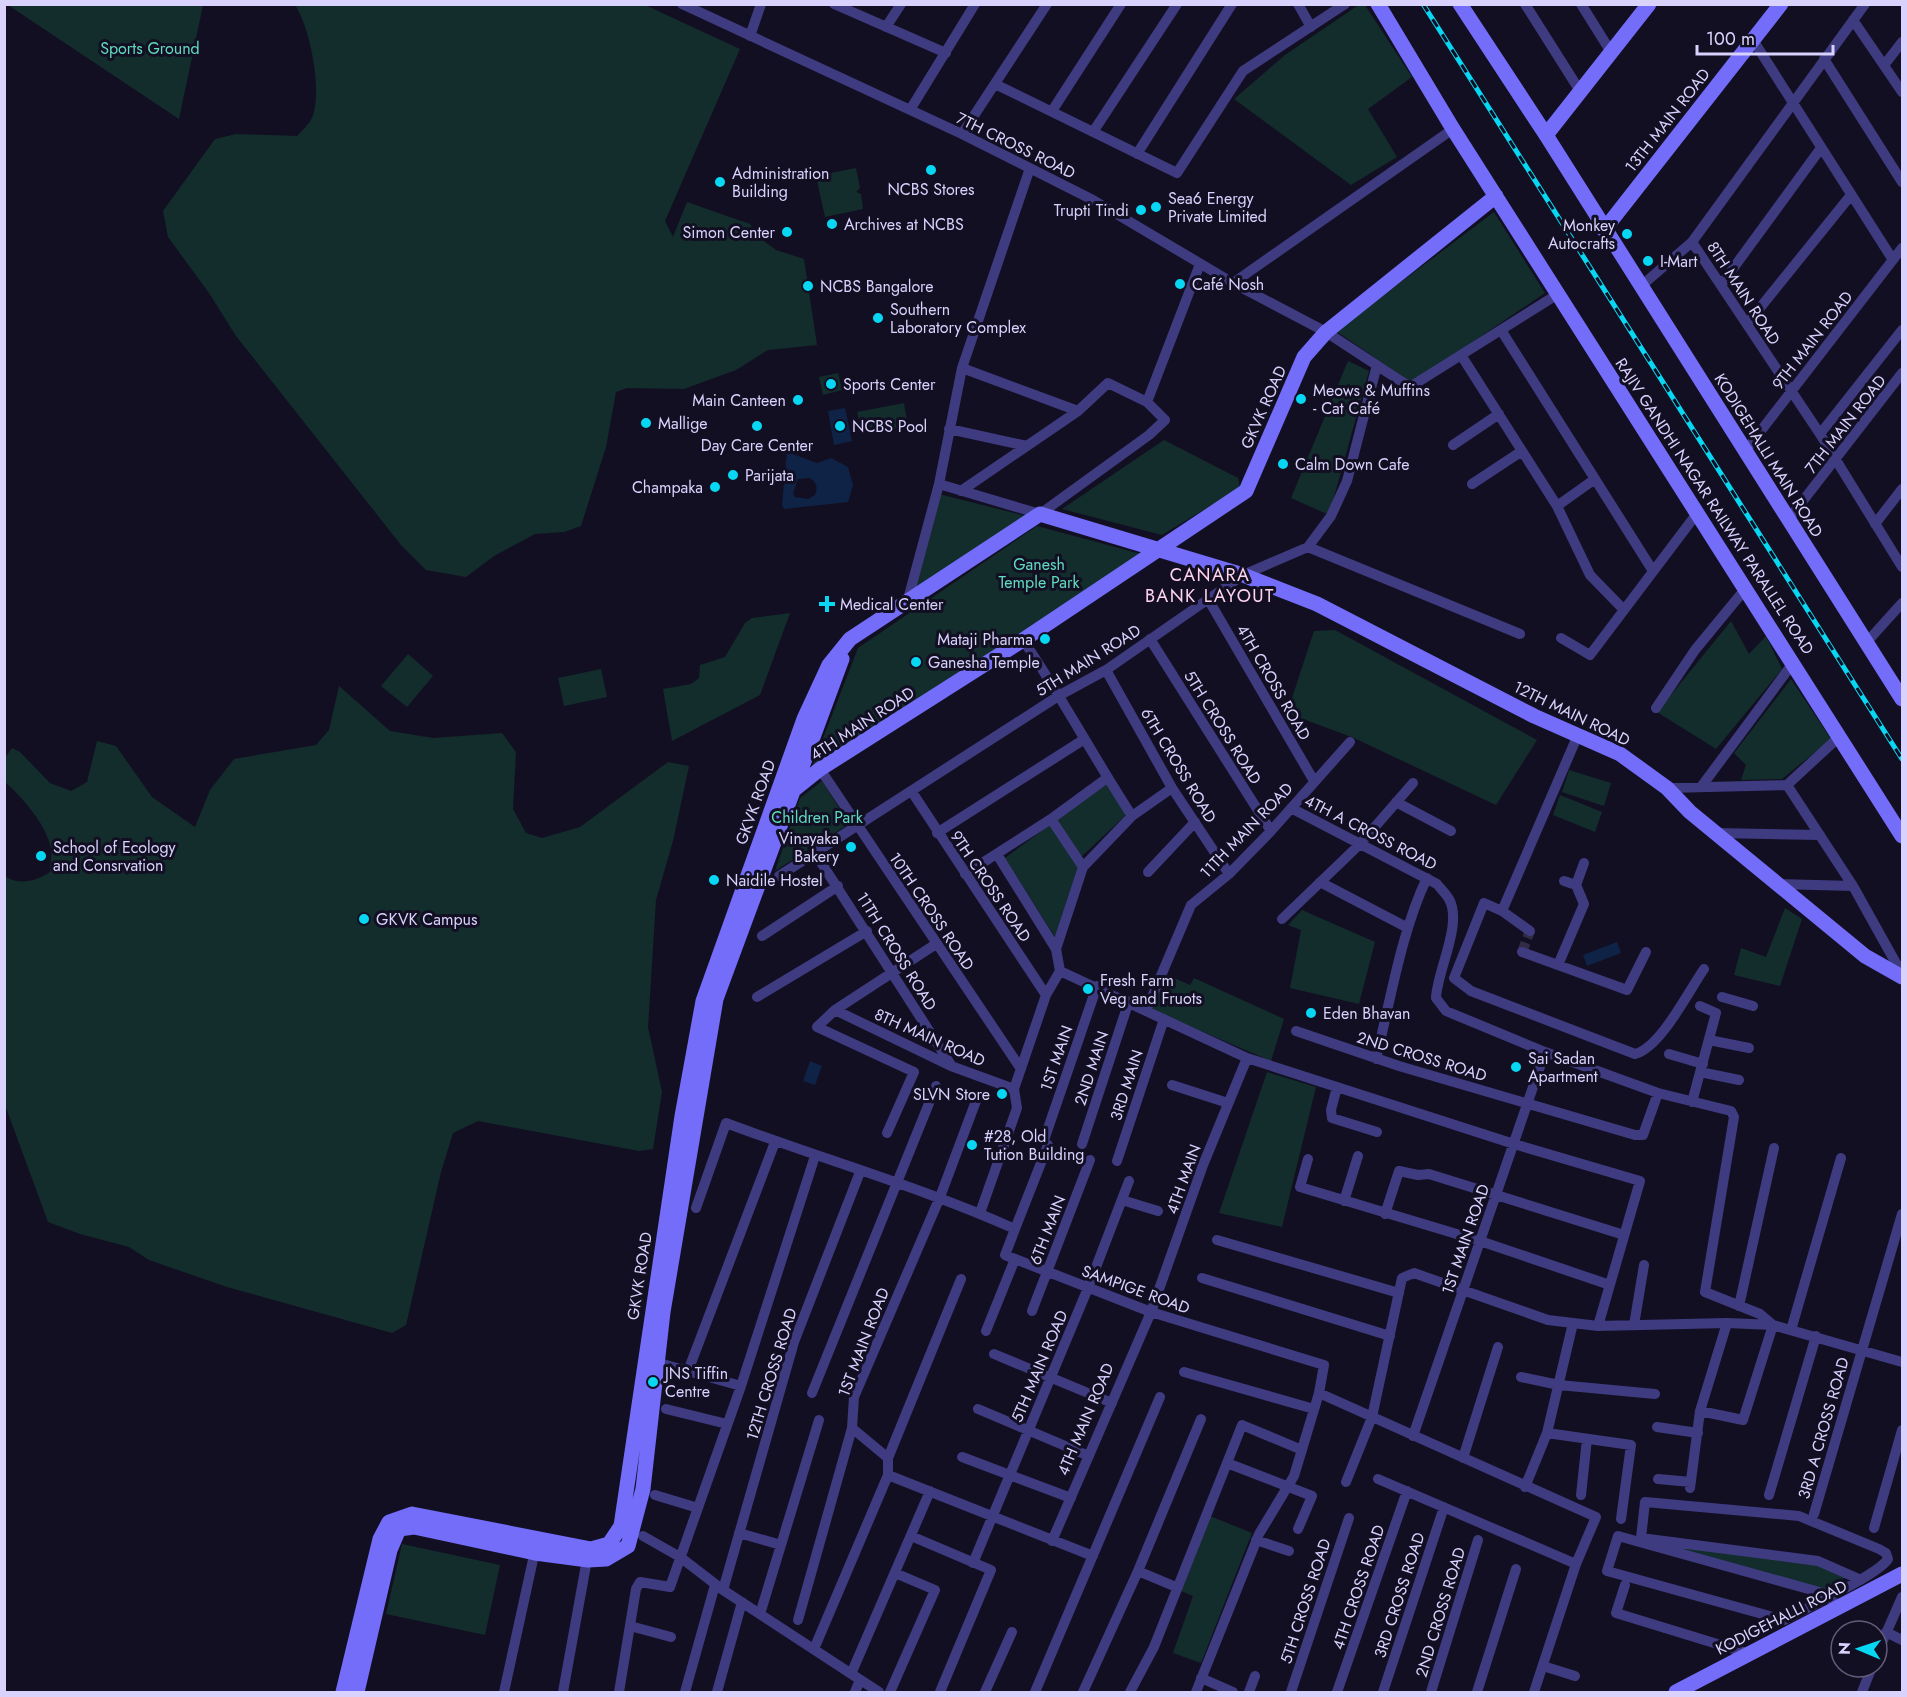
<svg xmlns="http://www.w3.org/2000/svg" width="1907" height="1697" font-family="Jost,sans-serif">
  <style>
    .green { fill: #122d2c }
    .water { fill: #0f2346; fill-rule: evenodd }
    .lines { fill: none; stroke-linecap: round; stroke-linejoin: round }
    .street-tunnel { stroke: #312c44; stroke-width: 10; stroke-dasharray: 10 5; stroke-linecap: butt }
    .street { stroke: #3f3b80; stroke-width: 10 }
    .secondary { stroke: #736dfa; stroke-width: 15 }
    .rail-casing { stroke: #08d7f3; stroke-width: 5 }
    .rail { stroke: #130f23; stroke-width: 3; stroke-dasharray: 9; stroke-linecap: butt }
    .poi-dot { fill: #08d7f3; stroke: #130f23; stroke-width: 2 }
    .labels { text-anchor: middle; stroke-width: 6; stroke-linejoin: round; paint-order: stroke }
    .park-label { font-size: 16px; fill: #60dbbf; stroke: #130f23 }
    .street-label { font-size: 16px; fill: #d8d2fd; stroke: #130f23 }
    .poi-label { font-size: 16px; fill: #d8d2fd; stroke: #130f23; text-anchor: start }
    .neighbourhood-label { font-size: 18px; letter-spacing: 1.5px; fill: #fed4ee; stroke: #130f23 }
  </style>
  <rect width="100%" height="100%" fill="#130f23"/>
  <path class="green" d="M 1360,4 L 1365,5 L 1412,77 L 1368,109 L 1397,157 L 1351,185 L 1234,99 L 1285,55 Z
    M 8,5 L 203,5 L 179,119 Z
    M 295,5 L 645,5 L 740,49 L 665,221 L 673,237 L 687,202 L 750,224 L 761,239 L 776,250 L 804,259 L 817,345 L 768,350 L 736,370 L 684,389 L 627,388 L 616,392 L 606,447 L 581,526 L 564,532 L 535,534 L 494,556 L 466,577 L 426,570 L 401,545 L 236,336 L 209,293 L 168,237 L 163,211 L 215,139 L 236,134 L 297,136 C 302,131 309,124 312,118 C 323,92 310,27 295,5 Z
    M 856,168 L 860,188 L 856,192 L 861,194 L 863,209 L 825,217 L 816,176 Z
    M 1494,212 L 1545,293 L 1412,383 L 1336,331 Z
    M 1348,361 L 1369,371 L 1329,515 L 1291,498 Z
    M 838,373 L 842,390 L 823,395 L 819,377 Z
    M 904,403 L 908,426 L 862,435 L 857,412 Z
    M 1164,440 L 1238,478 L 1240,488 L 1162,535 L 1062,509 Z
    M 939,494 L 1026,516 L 919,588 L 912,588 Z
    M 1037,526 L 1141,554 L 810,772 L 858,648 Z
    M 790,613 L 760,695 L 672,741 L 663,689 L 691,684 L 699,678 L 700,665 L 725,657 L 745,623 L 752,618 Z
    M 1731,621 L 1749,654 L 1766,636 L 1782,669 L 1716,749 L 1657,712 Z
    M 1335,630 L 1537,740 L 1496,805 L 1354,738 L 1287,713 L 1314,631 Z
    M 408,654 L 433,676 L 407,707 L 381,686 Z
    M 601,669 L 607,697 L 564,706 L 558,678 Z
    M 1791,679 L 1831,739 L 1782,779 L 1741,780 L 1746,765 L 1734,753 Z
    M 339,686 L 390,731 L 433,738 L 502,733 L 516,752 L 513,809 L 526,833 L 542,838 L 580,827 L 668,762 L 689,766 L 673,841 L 656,900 L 648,1027 L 662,1092 L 653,1149 L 639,1151 L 478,1121 L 453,1133 L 441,1172 L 406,1325 L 392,1333 L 227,1287 L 149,1260 L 129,1247 L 80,1234 L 48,1222 L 5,1105 L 5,876 C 18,886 37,881 50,872 C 50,865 52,856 51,848 C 46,824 22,797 5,782 L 5,758 L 12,748 L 20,752 L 50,783 L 71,791 L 87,782 L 97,741 L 116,746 L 152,797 L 195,827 L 210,790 L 234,759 L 316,745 L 329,730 Z
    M 1569,770 L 1611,783 L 1604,806 L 1562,792 Z
    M 822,781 L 849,824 L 775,871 L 800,798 Z
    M 1106,783 L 1127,814 L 1081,857 L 1055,937 L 1005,858 Z
    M 1560,795 L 1602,812 L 1595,832 L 1553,815 Z
    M 1785,908 L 1802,919 L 1780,986 L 1734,975 L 1741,948 L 1766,957 Z
    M 1302,910 L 1375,942 L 1359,1004 L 1290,988 L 1301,930 L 1288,925 Z
    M 1165,974 L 1190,985 L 1194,978 L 1284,1019 L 1271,1061 L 1152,1010 Z
    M 1267,1072 L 1316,1087 L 1282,1227 L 1219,1213 Z
    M 1210,1516 L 1252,1533 L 1201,1663 L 1173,1653 L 1193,1596 L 1181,1591 Z
    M 1640,1540 L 1817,1563 L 1845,1578 L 1823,1591 Z
    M 402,1544 L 500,1565 L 485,1635 L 386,1614 Z"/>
  <path class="water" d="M 845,408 L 852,441 L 834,445 L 828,411 Z
    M 787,452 L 817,463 L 831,458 L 848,467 L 853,485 L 848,502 L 784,509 L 782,505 ZM 809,478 C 817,482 818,487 815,495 L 808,499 L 795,497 L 793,493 L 798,479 Z
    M 1617,942 L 1621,953 L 1587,966 L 1583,955 Z
    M 810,1061 L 822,1066 L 815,1085 L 803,1081 Z"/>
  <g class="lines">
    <path class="street-tunnel" d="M 1522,952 L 1530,931"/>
    <path class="street" d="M 682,4 L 962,134 L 1093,200 L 1233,283 L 1326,332 L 1410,387 L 1558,294
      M 834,4 L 946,53
      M 1298,4 L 1311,27
      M 1525,4 L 1580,91
      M 1581,4 L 1611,52
      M 1865,4 L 1692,242 L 1820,434 L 1902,330
      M 1853,20 L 1902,92
      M 886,27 L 901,4
      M 750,36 L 761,4
      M 1753,40 L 1893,260
      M 1824,59 L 1902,182
      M 1885,64 L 1902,42
      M 995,84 L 1177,173 L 1243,71 L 1345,4
      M 910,110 L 975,4
      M 1052,111 L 1121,4
      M 1093,132 L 1177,4
      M 962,134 L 1047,4
      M 1137,154 L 1232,4
      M 1233,283 L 1453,129
      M 1721,285 L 1821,148
      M 1640,287 L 1692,242
      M 1747,324 L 1851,195
      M 1501,330 L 1653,571
      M 1461,355 L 1557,506 L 1595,479
      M 962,368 L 1078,411
      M 1147,402 L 1200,264
      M 949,429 L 1027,446
      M 1820,434 L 1902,567
      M 1453,445 L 1499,414
      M 1746,450 L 1902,248
      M 939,484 L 1040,514 L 1149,435 L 1165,420 L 1147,402 L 1108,383 L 1078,411 L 961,491
      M 1472,484 L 1522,451
      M 1557,506 L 1590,575 L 1624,610
      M 1788,520 L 1902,373
      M 1875,524 L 1902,489
      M 1308,547 L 1331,516 L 1347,481 L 1377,365
      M 1208,599 L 1314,781
      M 907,603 L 939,484 L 962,368 L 1030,168
      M 1561,638 L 1590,655 L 1698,512
      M 1150,639 L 1271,831
      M 1023,640 C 1062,697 1094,758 1132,816
      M 1866,643 L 1902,603
      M 1106,670 L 1172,788 L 1229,874
      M 1656,708 L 1695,650 L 1746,588
      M 1577,737 L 1502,911 L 1484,903 L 1454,978 L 1471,991 L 1635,1054 C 1661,1047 1688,992 1704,969
      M 820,769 L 1021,1069
      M 1787,785 L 1853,886 L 1902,974
      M 1701,787 L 1793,663
      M 1667,788 L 1787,785 L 1840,736
      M 912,792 L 1046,995
      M 1396,802 L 1451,831
      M 1291,808 L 1437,884 C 1441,889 1446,894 1449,899 C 1463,924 1437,971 1436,998 L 1446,1011 L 1545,1052 L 1658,1093 L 1643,1135 L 1635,1135 L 1399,1066 L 1296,1031
      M 1051,819 L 1083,867
      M 937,833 L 1083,740
      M 1715,833 L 1820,835
      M 815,853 L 951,1065
      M 998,856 L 1056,949
      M 1148,872 L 1195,822
      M 965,874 L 1051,819 L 1107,778
      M 779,876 L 1060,695 L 1106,670 L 1243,575 L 1308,547 L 1520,634
      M 1320,882 L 1408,928
      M 1776,884 L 1853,886
      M 1576,885 L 1584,863
      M 1502,911 L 1530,931
      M 1282,919 L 1360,844 L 1413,783
      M 762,936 L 838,886
      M 1522,952 L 1627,990 L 1646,952
      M 1558,965 L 1584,904 L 1576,885 L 1564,881
      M 1060,971 L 1247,1058 L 1514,1144 L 1640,1181 L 1598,1326
      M 757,997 L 867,931
      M 1722,997 L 1753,1006
      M 835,1010 L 951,1066 L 1014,1089 L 1017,1108 L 980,1213
      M 1146,1011 L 1191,905 L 1229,874 L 1271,831 L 1350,742
      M 1709,1040 L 1749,1048
      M 1669,1054 L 1703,1064
      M 1376,1059 C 1390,1002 1402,929 1427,878
      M 1700,1072 L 1739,1080
      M 1172,1085 L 1228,1103
      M 1337,1087 L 1331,1110 L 1332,1118 L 1377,1132
      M 1014,1089 L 1046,995 L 1060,971 L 1056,949 L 1083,867 L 1132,816 L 1172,788
      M 1658,1093 L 1731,1111 L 1734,1117 L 1705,1292 L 1760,1314 L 1773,1325 L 1743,1420 L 1700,1411
      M 1692,1102 L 1716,1013 L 1700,1006
      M 887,1133 L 914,1072 L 817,1027 L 835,1010 L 936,944
      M 1044,1140 L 1097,986
      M 1082,1144 L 1129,1001
      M 1308,1159 L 1300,1187 L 1480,1241 L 1610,1285
      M 1117,1161 L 1164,1019
      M 1122,1200 L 1158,1211
      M 1344,1201 L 1358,1156
      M 696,1208 L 726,1123 C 822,1159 921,1187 1015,1229 L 1005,1255 L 1015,1259 L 1151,1312 L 1324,1365 L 1319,1393 L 1294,1476 L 1259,1534 L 1196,1692
      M 1385,1214 L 1399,1171 L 1418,1175 L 1429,1174 L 1624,1235
      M 1015,1229 L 1048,1145
      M 1217,1240 L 1399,1293
      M 1202,1278 L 1390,1336
      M 1739,1306 L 1774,1148
      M 1032,1311 L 1090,1160
      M 1634,1325 L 1644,1265
      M 1791,1330 L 1841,1158
      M 986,1331 L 1015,1259
      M 994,1354 L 1112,1403
      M 652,1361 L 741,1386
      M 688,1371 L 775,1142
      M 1184,1372 L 1314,1409
      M 1521,1377 L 1559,1385 L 1655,1394
      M 812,1393 L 936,1086
      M 1319,1393 L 1596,1517 L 1576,1564 L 1534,1692
      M 666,1409 L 727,1424
      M 978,1409 L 1089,1456
      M 1657,1427 L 1698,1433
      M 1547,1433 L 1631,1445 L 1621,1519
      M 1413,1436 L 1545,1052
      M 962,1457 L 1071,1498
      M 888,1458 L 961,1279
      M 1463,1458 L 1498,1347
      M 1227,1463 L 1242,1425 L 1302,1450
      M 888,1475 L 1093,1556
      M 1378,1479 L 1576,1564
      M 1658,1479 L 1691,1482
      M 1346,1482 L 1372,1417 L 1402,1278 L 1414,1273 L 1548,1320 L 1598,1326 L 1727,1323 L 1773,1325 L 1902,1362
      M 1525,1487 L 1547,1433 L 1573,1323
      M 1690,1488 L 1700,1411 L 1727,1323
      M 655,1495 L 698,1508
      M 1581,1495 L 1587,1439
      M 1769,1495 L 1816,1336
      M 1814,1514 L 1902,1214
      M 1874,1528 L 1902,1430
      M 739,1533 L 781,1545
      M 643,1536 L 680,1557 L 723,1590 L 879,1692
      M 911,1536 L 991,1570 L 940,1692
      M 1256,1540 L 1289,1551
      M 1052,1541 L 1151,1312 L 1203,1165 L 1247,1058
      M 973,1563 L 1088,1288 L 1129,1181
      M 1138,1571 L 1176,1587
      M 1625,1585 L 1616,1613 L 1750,1654
      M 723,1590 L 794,1342 L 860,1172
      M 1837,1609 L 1830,1595 L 1618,1536 L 1607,1571 L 1784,1620 C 1804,1609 1878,1575 1888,1559 L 1886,1553 L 1879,1549 L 1799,1516 L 1645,1502 L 1641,1538 L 1818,1561 L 1859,1579
      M 760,1614 L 819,1420
      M 798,1620 L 852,1428
      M 630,1626 L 671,1637
      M 1886,1632 L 1902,1640
      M 814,1649 L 888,1475 L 888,1458 L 852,1428 L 854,1397 L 940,1197 L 976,1101
      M 1877,1654 L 1902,1597
      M 1543,1666 L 1575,1676
      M 851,1674 L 930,1491
      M 1201,1678 L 1233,1692
      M 504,1692 L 536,1546
      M 563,1692 L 588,1554
      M 619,1692 L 636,1589 L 640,1582 L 670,1587 L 741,1386 L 815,1156
      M 685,1692 L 715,1585
      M 717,1692 L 742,1602
      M 855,1692 L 860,1680
      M 890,1692 L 935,1590 L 895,1573
      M 985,1692 L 1012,1632
      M 1035,1692 L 1160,1397
      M 1083,1692 L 1138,1571 L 1201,1419
      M 1130,1692 L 1154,1647 L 1227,1463 L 1312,1496 L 1298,1529
      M 1249,1692 L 1255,1676
      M 1291,1692 L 1349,1518
      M 1337,1692 L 1407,1491
      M 1383,1692 L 1444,1507
      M 1431,1692 L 1478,1540
      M 1477,1692 L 1516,1569
      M 1862,1692 L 1872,1667"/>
    <path class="secondary" d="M 1378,4 L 1453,129 L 1902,836
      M 1460,4 L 1546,135 L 1902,699
      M 1546,135 L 1649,4
      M 1604,230 L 1781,4
      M 795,789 L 820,769 L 1023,640 L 1246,491 L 1304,357 L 1326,332 L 1496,196
      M 343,1692 L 380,1539 L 389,1522 L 412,1514 L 591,1549 L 609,1544 L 621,1526 L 682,1116 L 703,1001 L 804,719 L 829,665 L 850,639 L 1040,514 L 1243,575 L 1317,604 L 1534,716 L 1620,754 L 1667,788 L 1690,812 L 1865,956 L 1902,977
      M 357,1692 L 390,1550 L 399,1529 L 414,1527 L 535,1553 L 588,1560 L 606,1559 L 628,1546 L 643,1489 L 663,1312 L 716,999 L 842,659
      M 1676,1692 L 1902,1574"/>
    <g class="rail-casing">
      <path id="rail" d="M 1423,4 L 1902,759"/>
    </g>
    <use href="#rail" class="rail"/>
  </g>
  <g class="poi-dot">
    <circle cx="931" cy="170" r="6"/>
    <circle cx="720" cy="182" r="6"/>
    <circle cx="1156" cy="207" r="6"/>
    <circle cx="1141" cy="210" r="6"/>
    <circle cx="832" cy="224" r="6"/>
    <circle cx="787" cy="232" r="6"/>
    <circle cx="1627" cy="234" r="6"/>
    <circle cx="1648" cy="261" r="6"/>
    <circle cx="1180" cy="284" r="6"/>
    <circle cx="808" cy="286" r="6"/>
    <circle cx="878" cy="318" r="6"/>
    <circle cx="831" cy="384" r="6"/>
    <circle cx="1301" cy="399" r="6"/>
    <circle cx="798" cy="400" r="6"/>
    <circle cx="646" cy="423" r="6"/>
    <circle cx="757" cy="426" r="6"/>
    <circle cx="840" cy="426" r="6"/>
    <circle cx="1283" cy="464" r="6"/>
    <circle cx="733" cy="475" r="6"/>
    <circle cx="715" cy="487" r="6"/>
    <path d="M824 595h6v6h6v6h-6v6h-6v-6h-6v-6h6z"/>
    <circle cx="1045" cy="639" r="6"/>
    <circle cx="916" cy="662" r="6"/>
    <circle cx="851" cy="847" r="6"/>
    <circle cx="41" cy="856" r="6"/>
    <circle cx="714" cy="880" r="6"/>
    <circle cx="364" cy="919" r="6"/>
    <circle cx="1088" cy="989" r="6"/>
    <circle cx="1311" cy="1013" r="6"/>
    <circle cx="1516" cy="1067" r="6"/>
    <circle cx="1002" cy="1094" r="6"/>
    <circle cx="972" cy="1145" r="6"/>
    <circle cx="653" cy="1382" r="6"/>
  </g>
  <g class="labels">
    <g class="park-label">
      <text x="150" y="54">Sports Ground</text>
      <text x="1039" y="570">Ganesh<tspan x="1039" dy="18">Temple Park</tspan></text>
      <text x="817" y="823">Children Park</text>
    </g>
    <g class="street-label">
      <text transform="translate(1667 120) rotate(-52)" y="6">13TH MAIN ROAD</text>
      <text transform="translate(1016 145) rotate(26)" y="6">7TH CROSS ROAD</text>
      <text transform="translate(1744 293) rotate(57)" y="6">8TH MAIN ROAD</text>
      <text transform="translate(1812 340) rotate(-52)" y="6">9TH MAIN ROAD</text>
      <text transform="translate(1263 407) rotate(-66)" y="6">GKVK ROAD</text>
      <text transform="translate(1845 424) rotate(-52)" y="6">7TH MAIN ROAD</text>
      <text transform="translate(1769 455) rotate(58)" y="6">KODIGEHALLI MAIN ROAD</text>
      <text transform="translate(1715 506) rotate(57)" y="6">RAJIV GANDHI NAGAR RAILWAY PARALLEL ROAD</text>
      <text transform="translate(1088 660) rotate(-32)" y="6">5TH MAIN ROAD</text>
      <text transform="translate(1274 682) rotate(60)" y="6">4TH CROSS ROAD</text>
      <text transform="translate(1572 713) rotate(26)" y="6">12TH MAIN ROAD</text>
      <text transform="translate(862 723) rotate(-33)" y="6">4TH MAIN ROAD</text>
      <text transform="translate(1223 727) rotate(58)" y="6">5TH CROSS ROAD</text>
      <text transform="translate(1179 765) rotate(59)" y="6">6TH CROSS ROAD</text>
      <text transform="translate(755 802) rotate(-70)" y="6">GKVK ROAD</text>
      <text transform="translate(1246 830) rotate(-46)" y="6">11TH MAIN ROAD</text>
      <text transform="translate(1371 832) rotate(27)" y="6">4TH A CROSS ROAD</text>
      <text transform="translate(991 886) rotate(56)" y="6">9TH CROSS ROAD</text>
      <text transform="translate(932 911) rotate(56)" y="6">10TH CROSS ROAD</text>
      <text transform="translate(897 951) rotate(58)" y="6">11TH CROSS ROAD</text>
      <text transform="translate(930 1037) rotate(24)" y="6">8TH MAIN ROAD</text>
      <text transform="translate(1422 1056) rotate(17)" y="6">2ND CROSS ROAD</text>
      <text transform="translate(1056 1058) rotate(-71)" y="6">1ST MAIN</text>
      <text transform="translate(1091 1068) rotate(-72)" y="6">2ND MAIN</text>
      <text transform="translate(1126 1085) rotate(-72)" y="6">3RD MAIN</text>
      <text transform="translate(1183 1179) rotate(-70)" y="6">4TH MAIN</text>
      <text transform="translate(1047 1230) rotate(-69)" y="6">6TH MAIN</text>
      <text transform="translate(1465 1239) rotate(-71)" y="6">1ST MAIN ROAD</text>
      <text transform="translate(639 1276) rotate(-81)" y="6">GKVK ROAD</text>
      <text transform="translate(1136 1289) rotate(20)" y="6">SAMPIGE ROAD</text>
      <text transform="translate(863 1342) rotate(-69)" y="6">1ST MAIN ROAD</text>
      <text transform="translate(1039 1366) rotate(-67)" y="6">5TH MAIN ROAD</text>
      <text transform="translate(771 1374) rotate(-73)" y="6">12TH CROSS ROAD</text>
      <text transform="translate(1085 1419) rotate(-67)" y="6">4TH MAIN ROAD</text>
      <text transform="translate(1823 1428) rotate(-74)" y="6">3RD A CROSS ROAD</text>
      <text transform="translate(1358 1587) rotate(-71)" y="6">4TH CROSS ROAD</text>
      <text transform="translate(1399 1595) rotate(-72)" y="6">3RD CROSS ROAD</text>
      <text transform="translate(1305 1601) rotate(-72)" y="6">5TH CROSS ROAD</text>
      <text transform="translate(1440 1612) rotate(-73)" y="6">2ND CROSS ROAD</text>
      <text transform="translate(1781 1617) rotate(-27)" y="6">KODIGEHALLI ROAD</text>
    </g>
    <g class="poi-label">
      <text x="732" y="179">Administration<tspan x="732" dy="18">Building</tspan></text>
      <text x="931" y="195" text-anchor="middle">NCBS Stores</text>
      <text x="1168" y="204">Sea6 Energy<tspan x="1168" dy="18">Private Limited</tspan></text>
      <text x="1129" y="216" text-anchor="end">Trupti Tindi</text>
      <text x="844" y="230">Archives at NCBS</text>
      <text x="1615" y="231" text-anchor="end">Monkey<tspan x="1615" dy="18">Autocrafts</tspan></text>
      <text x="775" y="238" text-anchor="end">Simon Center</text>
      <text x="1660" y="267">I-Mart</text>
      <text x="1192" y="290">Café Nosh</text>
      <text x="820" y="292">NCBS Bangalore</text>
      <text x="890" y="315">Southern<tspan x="890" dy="18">Laboratory Complex</tspan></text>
      <text x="843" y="390">Sports Center</text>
      <text x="1313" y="396">Meows &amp; Muffins<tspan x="1313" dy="18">- Cat Café</tspan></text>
      <text x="786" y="406" text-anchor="end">Main Canteen</text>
      <text x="658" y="429">Mallige</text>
      <text x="852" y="432">NCBS Pool</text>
      <text x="757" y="451" text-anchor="middle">Day Care Center</text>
      <text x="1295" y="470">Calm Down Cafe</text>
      <text x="745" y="481">Parijata</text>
      <text x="703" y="493" text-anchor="end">Champaka</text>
      <text x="840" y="610">Medical Center</text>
      <text x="1033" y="645" text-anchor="end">Mataji Pharma</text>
      <text x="928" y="668">Ganesha Temple</text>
      <text x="839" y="844" text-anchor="end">Vinayaka<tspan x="839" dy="18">Bakery</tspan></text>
      <text x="53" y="853">School of Ecology<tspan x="53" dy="18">and Consrvation</tspan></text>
      <text x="726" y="886">Naidile Hostel</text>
      <text x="376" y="925">GKVK Campus</text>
      <text x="1100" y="986">Fresh Farm<tspan x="1100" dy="18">Veg and Fruots</tspan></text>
      <text x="1323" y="1019">Eden Bhavan</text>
      <text x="1528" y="1064">Sai Sadan<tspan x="1528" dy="18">Apartment</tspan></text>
      <text x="990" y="1100" text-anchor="end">SLVN Store</text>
      <text x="984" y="1142">#28, Old<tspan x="984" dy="18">Tution Building</tspan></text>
      <text x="665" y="1379">JNS Tiffin<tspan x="665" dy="18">Centre</tspan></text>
    </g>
    <g class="neighbourhood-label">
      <text x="1210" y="581">CANARA<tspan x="1210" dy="21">BANK LAYOUT</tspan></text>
    </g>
  </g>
  <rect width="1907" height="1697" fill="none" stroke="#d8d2fd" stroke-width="12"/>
  <g transform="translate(1859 1649) rotate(272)"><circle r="28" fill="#130f23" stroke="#625d7a" stroke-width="1.5"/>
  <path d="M0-4.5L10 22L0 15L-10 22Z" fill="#08d7f3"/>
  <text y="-9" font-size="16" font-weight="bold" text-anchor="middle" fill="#d8d2fd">N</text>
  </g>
  <path d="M1697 45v9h136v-9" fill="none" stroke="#d8d2fd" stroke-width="3"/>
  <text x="1706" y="45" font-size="18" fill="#d8d2fd" stroke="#130f23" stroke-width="4.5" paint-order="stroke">100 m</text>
</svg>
